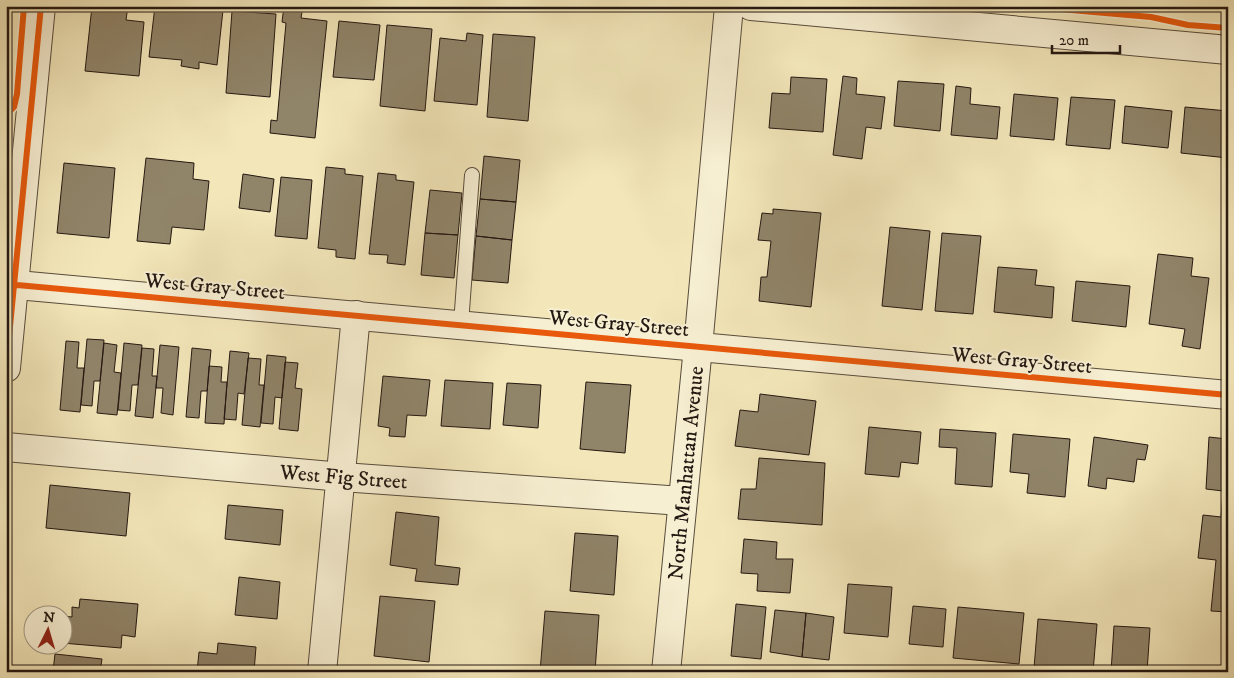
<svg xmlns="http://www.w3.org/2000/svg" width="1234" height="678" font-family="'IM FELL DW Pica',serif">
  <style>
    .building { fill: #908469; stroke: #241812 }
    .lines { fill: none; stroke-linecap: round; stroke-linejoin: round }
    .service-casing { stroke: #584c3c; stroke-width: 16 }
    .minor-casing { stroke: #584c3c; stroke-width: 30 }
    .service { stroke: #f7efd2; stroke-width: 14 }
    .minor { stroke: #f7efd2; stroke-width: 28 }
    .cycleway-casing { stroke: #f7efd2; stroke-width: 9 }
    .cycleway { stroke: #e8590c; stroke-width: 6 }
    .labels { text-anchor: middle; stroke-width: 4; stroke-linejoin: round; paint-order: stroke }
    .street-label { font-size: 21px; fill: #241812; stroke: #f7efd2 }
  </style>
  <rect width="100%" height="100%" fill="#f3e7ba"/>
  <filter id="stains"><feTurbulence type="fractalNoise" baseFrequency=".004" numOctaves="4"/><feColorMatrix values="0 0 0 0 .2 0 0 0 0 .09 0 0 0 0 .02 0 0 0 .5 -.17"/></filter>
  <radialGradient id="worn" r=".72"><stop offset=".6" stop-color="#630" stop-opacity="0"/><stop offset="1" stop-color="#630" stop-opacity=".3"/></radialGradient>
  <path class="building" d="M 92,6 L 128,6 L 126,20 L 144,22 L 139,76 L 85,71 Z
    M 155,6 L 223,10 L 217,65 L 199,62 L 199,69 L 181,66 L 182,60 L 149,57 Z
    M 284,6 L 303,6 L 301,18 L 327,21 L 315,138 L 270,133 L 271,120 L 277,121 L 286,23 L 282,22 Z
    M 232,11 L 276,14 L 270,97 L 226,93 Z
    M 339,21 L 380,25 L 374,80 L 333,77 Z
    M 387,25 L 432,29 L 425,111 L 380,106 Z
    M 467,33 L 483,35 L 477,105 L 434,101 L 440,38 L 466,41 Z
    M 493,34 L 535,37 L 528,121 L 487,117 Z
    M 843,76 L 857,78 L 856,94 L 885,97 L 881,129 L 866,127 L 862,159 L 833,155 Z
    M 791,77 L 827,79 L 823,132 L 769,128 L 772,93 L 790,94 Z
    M 898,81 L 944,84 L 940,131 L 894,126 Z
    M 956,86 L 971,88 L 970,104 L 1000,107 L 997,139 L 951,135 Z
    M 1014,94 L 1058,98 L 1054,140 L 1010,136 Z
    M 1071,97 L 1115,100 L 1110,149 L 1066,145 Z
    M 1125,106 L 1172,111 L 1168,148 L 1122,143 Z
    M 1185,107 L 1228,111 L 1228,158 L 1181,153 Z
    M 484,156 L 520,160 L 516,202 L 480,199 Z
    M 146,158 L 194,163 L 193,179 L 209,181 L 204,230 L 172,227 L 170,244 L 137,241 Z
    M 64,163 L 115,168 L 109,238 L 57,233 Z
    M 326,167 L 345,169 L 345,174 L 363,176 L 355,259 L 336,257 L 336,250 L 318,248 Z
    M 378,173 L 396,175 L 396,180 L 414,182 L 405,265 L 387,263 L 388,255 L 369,254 Z
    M 243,174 L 274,179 L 270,212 L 239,208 Z
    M 281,177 L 312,180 L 307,239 L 275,236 Z
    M 430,190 L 462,193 L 458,235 L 425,233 Z
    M 480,199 L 516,202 L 512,240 L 476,236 Z
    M 773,209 L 821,213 L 811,307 L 759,301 L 761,277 L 767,277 L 771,241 L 758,240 L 762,213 L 773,214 Z
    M 890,227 L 930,231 L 922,310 L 882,306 Z
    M 425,233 L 458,235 L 454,278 L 421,275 Z
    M 942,233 L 981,236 L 973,314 L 935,311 Z
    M 476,236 L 512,240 L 508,283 L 472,280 Z
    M 1158,254 L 1193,258 L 1191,276 L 1209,278 L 1200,349 L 1182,346 L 1185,329 L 1149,324 Z
    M 998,267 L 1037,270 L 1035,285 L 1054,287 L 1052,318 L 994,312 Z
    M 1076,281 L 1130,286 L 1126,327 L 1072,321 Z
    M 87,339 L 104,340 L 100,381 L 94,381 L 92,406 L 81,405 Z
    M 66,341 L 79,342 L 77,368 L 84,368 L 80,412 L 60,410 Z
    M 104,343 L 117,345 L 114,372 L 121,373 L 117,415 L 97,413 Z
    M 124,343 L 142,345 L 138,385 L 132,385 L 130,411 L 118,410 Z
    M 160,345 L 179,347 L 173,415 L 161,413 L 163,388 L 156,388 Z
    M 142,348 L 154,349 L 152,376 L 157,376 L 153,418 L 135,416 Z
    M 192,348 L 211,350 L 207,391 L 201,391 L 199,418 L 186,417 Z
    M 230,351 L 249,353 L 244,394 L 238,393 L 236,420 L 224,419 Z
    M 267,355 L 286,357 L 282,398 L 275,397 L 273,424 L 261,423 Z
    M 248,358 L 261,359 L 259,385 L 264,385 L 260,427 L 242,425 Z
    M 285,362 L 298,363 L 295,388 L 302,389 L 298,431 L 279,429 Z
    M 209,366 L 222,367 L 221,382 L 227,382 L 224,424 L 205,423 Z
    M 383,376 L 430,380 L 426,416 L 407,415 L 405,437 L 389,436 L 390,428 L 378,426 Z
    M 445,380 L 493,383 L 490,429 L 441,426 Z
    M 586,382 L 631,385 L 625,453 L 580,449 Z
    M 507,383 L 541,385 L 538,428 L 503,425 Z
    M 760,394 L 816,401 L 809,455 L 735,446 L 740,410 L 758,412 Z
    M 869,427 L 921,432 L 918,464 L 901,462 L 899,477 L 865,474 Z
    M 940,429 L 996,433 L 992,487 L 955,484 L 957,448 L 939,447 Z
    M 1228,433 L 1228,612 L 1211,611 L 1216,560 L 1198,558 L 1203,515 L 1221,517 L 1223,491 L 1206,489 L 1209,437 L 1227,439 Z
    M 1013,434 L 1070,439 L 1065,497 L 1027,493 L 1029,474 L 1010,472 Z
    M 1094,437 L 1148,445 L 1145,460 L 1137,459 L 1134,482 L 1107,478 L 1106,489 L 1088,486 Z
    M 759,458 L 825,463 L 822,525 L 738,519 L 741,489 L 756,489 Z
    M 50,485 L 130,493 L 126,536 L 46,528 Z
    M 228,505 L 283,510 L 280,545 L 225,539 Z
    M 396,512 L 439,517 L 435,565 L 460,568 L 458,585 L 415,581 L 417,569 L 390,565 Z
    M 575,533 L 618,536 L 614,595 L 570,591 Z
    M 744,539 L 777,542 L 776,559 L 793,559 L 790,593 L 757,591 L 758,574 L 741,573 Z
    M 239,577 L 280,582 L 277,619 L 235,615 Z
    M 848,584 L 892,587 L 888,637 L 844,633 Z
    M 380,596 L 435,601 L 429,662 L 374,656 Z
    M 80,599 L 138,604 L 135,637 L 122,635 L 121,648 L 62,643 L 62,616 L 72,617 L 72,607 L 79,608 Z
    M 736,604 L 766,607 L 761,659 L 731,656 Z
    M 913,606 L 946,609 L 943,647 L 909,644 Z
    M 958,607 L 1024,613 L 1019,664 L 953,658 Z
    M 775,610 L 806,613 L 802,657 L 770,652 Z
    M 545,611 L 599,615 L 595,672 L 540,672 Z
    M 33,613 L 61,616 L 33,616 Z
    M 806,613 L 834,617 L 829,660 L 802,657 Z
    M 32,617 L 32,641 L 30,641 Z
    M 1038,619 L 1097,624 L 1093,672 L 1034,668 Z
    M 1114,626 L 1150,628 L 1147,672 L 1111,672 Z
    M 218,643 L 256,647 L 254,672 L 197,672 L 199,652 L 217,654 Z
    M 55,654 L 102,659 L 100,672 L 53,671 Z"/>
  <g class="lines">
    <g class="service-casing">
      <path id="service" d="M 461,324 L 472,175"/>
    </g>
    <g class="minor-casing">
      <g id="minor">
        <path d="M 751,6 L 1228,50"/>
        <path d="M 6,284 L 1228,395"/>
        <path d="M 6,368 L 41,6"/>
        <path id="s1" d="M 6,447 L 342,477 L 682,501"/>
        <path d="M 322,672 L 356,315"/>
        <path id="s2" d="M 666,672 L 698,347 L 729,6"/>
      </g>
    </g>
    <use href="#service" class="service"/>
    <use href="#minor" class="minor"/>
    <g class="cycleway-casing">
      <path id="cycleway" d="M 1025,6 L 1151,17 L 1188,25 L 1228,28
        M 6,115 L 14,107 L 17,94 L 24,6
        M 6,284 L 1228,395
        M 6,368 L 41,6"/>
    </g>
    <use href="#cycleway" class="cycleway"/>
  </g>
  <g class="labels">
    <g class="street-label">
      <text transform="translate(215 286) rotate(5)" y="7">West Gray Street</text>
      <text transform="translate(619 323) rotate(5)" y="7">West Gray Street</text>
      <text transform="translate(1022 360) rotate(5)" y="7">West Gray Street</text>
      <text dy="7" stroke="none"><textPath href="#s2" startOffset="200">North Manhattan Avenue</textPath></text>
      <text dy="7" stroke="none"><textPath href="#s1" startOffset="339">West Fig Street</textPath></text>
    </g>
  </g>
  <rect width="1234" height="678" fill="none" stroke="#f3e7ba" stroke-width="25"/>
  <rect x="8" y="8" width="1219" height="663" fill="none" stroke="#241812" stroke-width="2.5"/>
  <rect x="12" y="12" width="1209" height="653" fill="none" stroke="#241812"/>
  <g transform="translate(48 630) rotate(5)"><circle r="24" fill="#f7efd2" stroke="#a39985"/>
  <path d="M0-4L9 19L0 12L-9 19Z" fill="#8f2418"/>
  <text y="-8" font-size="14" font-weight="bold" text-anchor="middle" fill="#241812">N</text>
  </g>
  <path d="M1052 45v8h68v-8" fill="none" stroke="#241812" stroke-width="2.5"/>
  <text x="1059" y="45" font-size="15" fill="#241812" stroke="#f7efd2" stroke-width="4" paint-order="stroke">20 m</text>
  <rect width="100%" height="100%" filter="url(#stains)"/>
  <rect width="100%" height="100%" fill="url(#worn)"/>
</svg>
